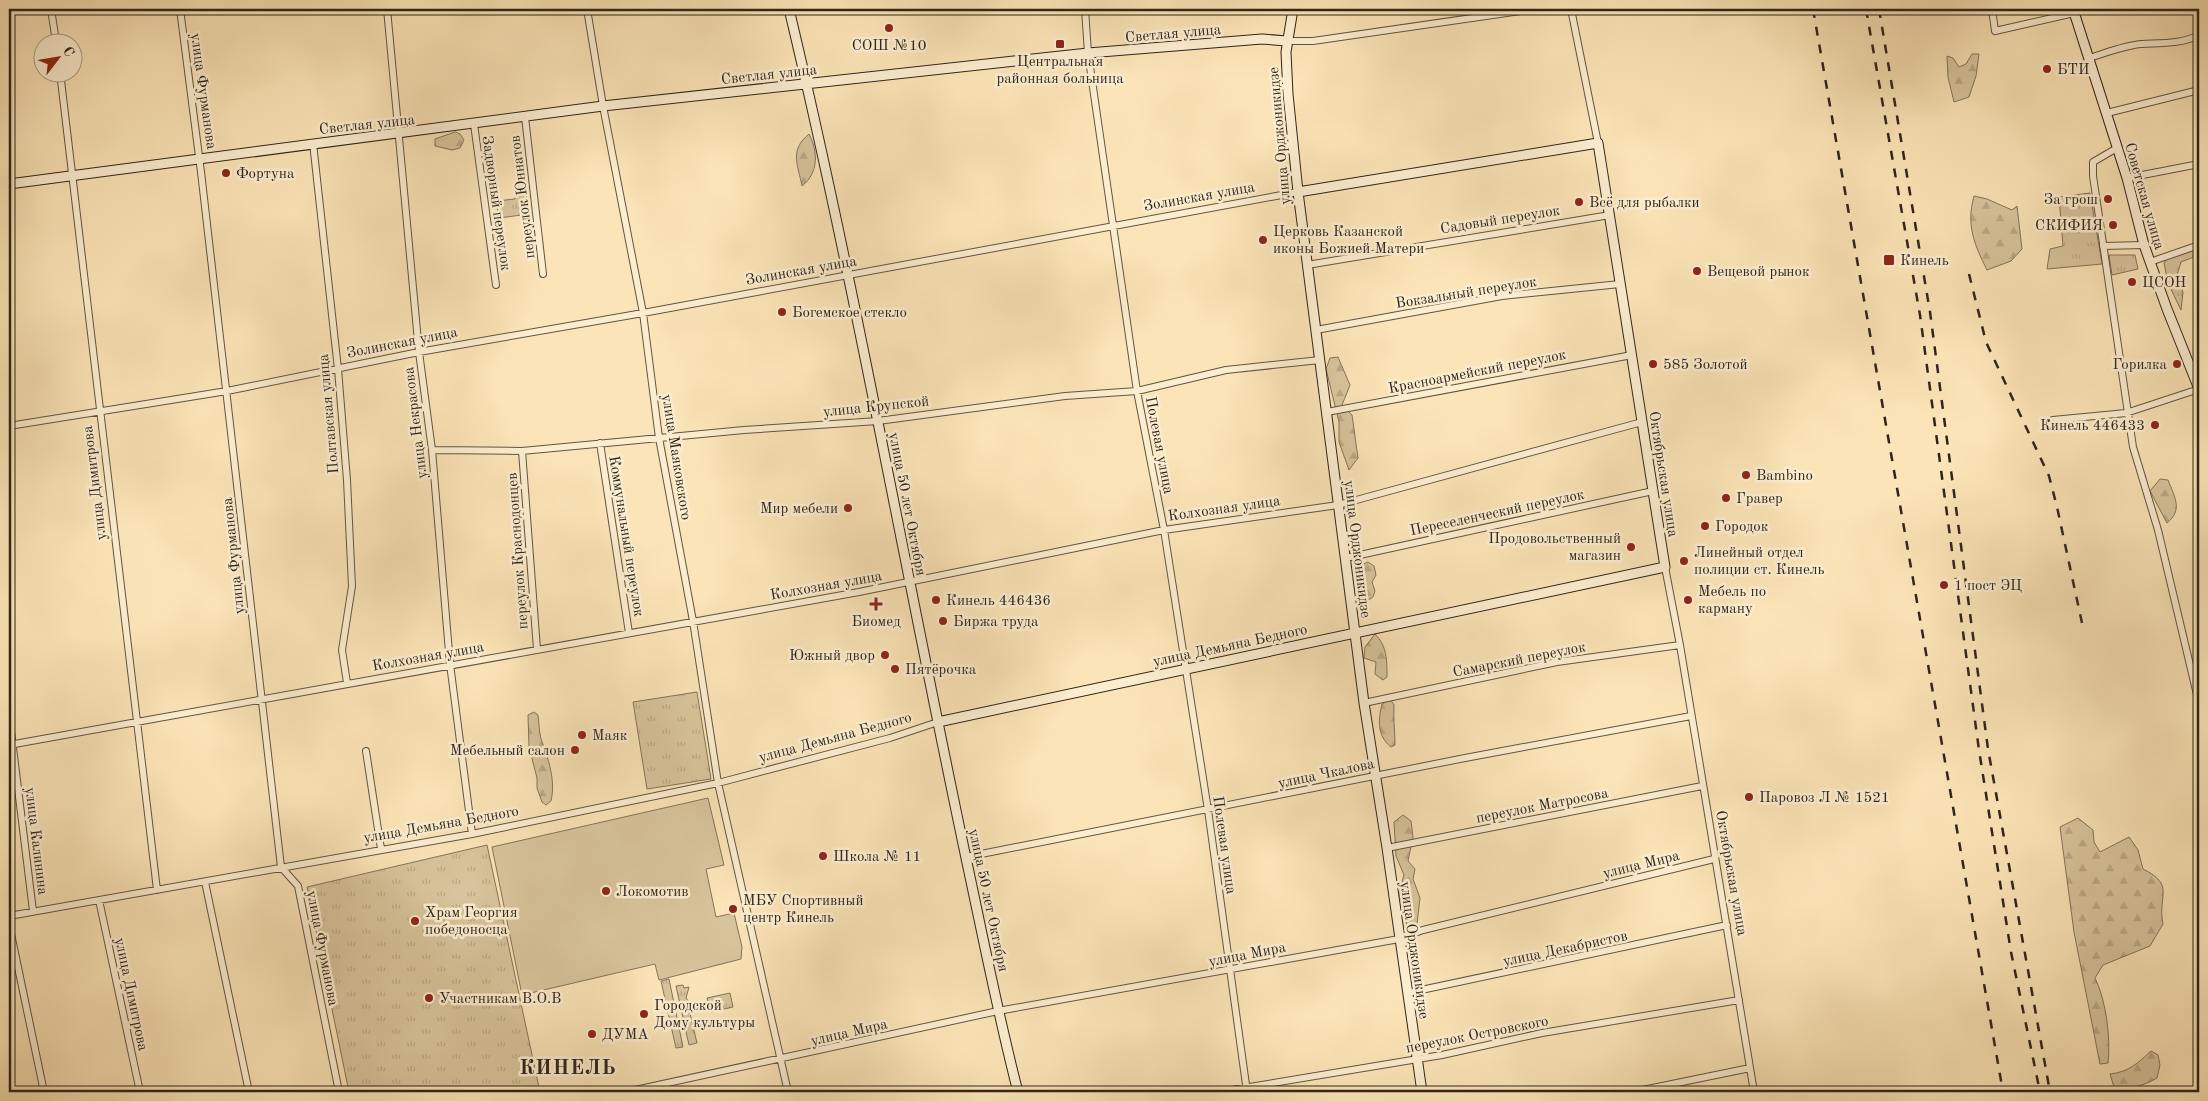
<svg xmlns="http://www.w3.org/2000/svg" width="2208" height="1101" font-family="'Old Standard TT',serif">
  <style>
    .grass { fill: url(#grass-tufts); stroke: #83745b }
    .forest { fill: url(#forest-firs); stroke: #83745b }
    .pitch { fill: #d8c49c; stroke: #83745b }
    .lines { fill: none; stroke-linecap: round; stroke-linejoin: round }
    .street-casing { stroke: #615541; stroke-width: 8 }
    .secondary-casing { stroke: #2e251a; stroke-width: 11 }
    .street { stroke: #fcedd0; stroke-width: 6 }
    .secondary { stroke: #fcedd0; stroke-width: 9 }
    .rail { stroke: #2e251a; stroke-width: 2.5; stroke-dasharray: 9 9; stroke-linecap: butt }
    .poi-dot { fill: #8f2418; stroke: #fcedd0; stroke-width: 2 }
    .labels { text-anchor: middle; stroke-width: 5; stroke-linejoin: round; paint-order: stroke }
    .street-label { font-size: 15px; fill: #2e251a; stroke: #fcedd0 }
    .poi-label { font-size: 15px; fill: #2e251a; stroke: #fcedd0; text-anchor: start }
    .district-label { font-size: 20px; font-weight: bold; letter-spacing: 1px; fill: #2e251a; stroke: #fcedd0 }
  </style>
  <defs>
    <pattern id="grass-tufts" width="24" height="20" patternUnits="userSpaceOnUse" patternTransform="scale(1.25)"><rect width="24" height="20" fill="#d8c49c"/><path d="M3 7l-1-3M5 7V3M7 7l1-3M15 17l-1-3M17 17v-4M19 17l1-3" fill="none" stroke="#baa886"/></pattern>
    <pattern id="forest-firs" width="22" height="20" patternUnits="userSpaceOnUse" patternTransform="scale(1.25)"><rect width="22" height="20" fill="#d8c49c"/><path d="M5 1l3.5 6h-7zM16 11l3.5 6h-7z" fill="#baa886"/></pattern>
  </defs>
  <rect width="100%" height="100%" fill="#fbe4b7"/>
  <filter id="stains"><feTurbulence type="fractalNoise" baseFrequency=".004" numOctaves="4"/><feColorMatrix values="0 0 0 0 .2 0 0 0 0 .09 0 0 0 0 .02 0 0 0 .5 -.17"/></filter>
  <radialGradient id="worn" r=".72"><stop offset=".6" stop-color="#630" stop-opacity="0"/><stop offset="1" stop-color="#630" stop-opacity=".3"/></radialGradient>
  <path class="grass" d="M 525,186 L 529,214 L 499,218 L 496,201 L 515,199 L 514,187 Z
    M 2090,193 L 2102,264 L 2047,269 L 2050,249 L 2063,246 L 2059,197 Z
    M 2199,245 L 2199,255 L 2181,262 L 2177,275 L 2183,292 L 2181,310 L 2168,283 L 2164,263 L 2170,254 Z
    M 2109,255 L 2135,255 L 2138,269 L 2112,275 Z
    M 697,692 L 711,779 L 647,789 L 633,702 Z
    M 487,845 L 540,1092 L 349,1092 L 307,887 Z
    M 669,979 L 683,1047 L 676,1048 L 661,981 Z
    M 683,985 L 684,988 L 689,987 L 686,998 L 693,1007 L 689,1009 L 697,1043 L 689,1045 L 676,986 Z
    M 730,993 L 733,1007 L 711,1012 L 707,998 Z"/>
  <path class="forest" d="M 1972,54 L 1979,54 L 1976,76 L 1969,97 L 1954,102 L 1948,77 L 1947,56 L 1953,58 L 1959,67 L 1966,64 Z
    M 455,132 L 460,134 L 464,140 L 460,148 L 452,150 L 435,146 L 435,139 Z
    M 809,134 C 818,151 819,173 802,186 C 798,165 789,150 809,134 Z
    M 1974,196 L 1987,199 L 2012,210 L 2017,206 L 2022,249 L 2011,261 L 1987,270 C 1974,244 1966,225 1974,196 Z
    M 1338,357 L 1350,385 L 1342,405 L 1352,415 L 1358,458 L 1349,470 L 1339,442 L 1339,422 L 1326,369 L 1330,358 Z
    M 2160,479 L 2168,480 C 2175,498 2183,510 2167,523 L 2150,491 Z
    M 1368,562 L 1374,566 L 1376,575 L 1372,582 L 1375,591 L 1373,597 L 1361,605 C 1360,598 1358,571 1361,565 Z
    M 1375,634 C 1387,646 1387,660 1387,677 L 1383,680 L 1375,674 L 1376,662 L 1364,658 L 1365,647 Z
    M 1390,699 L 1394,705 C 1393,719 1395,731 1395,745 L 1391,747 C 1377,736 1378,720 1382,704 Z
    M 534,712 L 538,715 C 539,722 539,732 541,739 C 548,758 556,780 551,801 L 546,805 L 542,802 L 537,788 L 537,778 L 529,747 L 528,715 Z
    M 1403,815 L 1411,821 L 1413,837 L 1408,861 L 1415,869 L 1413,879 L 1420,898 L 1417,924 L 1407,925 L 1399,893 L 1404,875 L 1396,856 L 1394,822 Z
    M 2078,818 L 2093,830 L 2094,842 L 2100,852 L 2129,837 L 2138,850 L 2143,869 C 2176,885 2157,896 2163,924 L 2150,946 L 2103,965 L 2095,978 C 2106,1000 2111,1039 2108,1063 L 2100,1064 L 2074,932 L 2060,827 Z
    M 2151,1051 L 2158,1055 L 2160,1065 L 2157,1078 C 2145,1085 2128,1091 2114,1087 L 2110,1074 C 2129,1072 2138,1063 2151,1051 Z"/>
  <path class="pitch" d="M 708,798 L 724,865 L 706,869 L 716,917 L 734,913 L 742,947 L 741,959 L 659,980 L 655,964 L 522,995 L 492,847 Z"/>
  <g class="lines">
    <g class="street-casing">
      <path id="street" d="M 51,9 L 56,42
        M 180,9 L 201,172 L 281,867 L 298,886 L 339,1092
        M 387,9 L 419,352 L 432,450 L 450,664 L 472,834
        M 587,9 L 603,106 L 643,313 L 659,438 L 693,621 L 718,783 L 788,1092
        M 1085,9 L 1088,53 L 1137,391 L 1164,530 L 1208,810 L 1247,1092
        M 1571,9 L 1598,143
        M 1992,9 L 1995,31 L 2074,13
        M 1287,41 L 1313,41 L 1534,9
        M 2089,58 C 2106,53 2125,45 2142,44 C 2161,43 2182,44 2199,35
        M 60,72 C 92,345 123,618 157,890
        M 2107,113 L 2199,90
        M 525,117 L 543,274
        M 474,124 L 496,285
        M 313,143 L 338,369 L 347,480 L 352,586 L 342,650 L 347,683
        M 2117,148 L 2093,162 L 2093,176 L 2133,447 L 2158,530 L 2199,703
        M 2127,178 L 2199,164
        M 2103,246 L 2144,245
        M 2150,262 L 2199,245
        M 1307,265 L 1610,215
        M 1316,330 L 1502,296 L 1620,284
        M 1327,412 L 1632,355
        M 2053,420 L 2126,413 L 2199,389
        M 9,426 L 227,391 L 419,352 L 643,313 L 1298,192
        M 600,443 L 629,633
        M 432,450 L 522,451 L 744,430 L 878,421 L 1065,396 L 1137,391 L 1226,370 L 1320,360
        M 522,451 L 537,649
        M 1346,558 L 1653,491
        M 1665,567 L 1680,645 L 1754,1092
        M 1364,703 L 1557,662 L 1680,645
        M 9,715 L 33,911
        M 9,745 L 859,592 L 1164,530 L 1338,505 L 1642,422
        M 366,751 L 381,849
        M 1387,848 L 1702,786
        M 966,857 L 1465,758 L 1691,716
        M 205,882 L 249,1092
        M 99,900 L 140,1092
        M 9,916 L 472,834 L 718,783 L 890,738 L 938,722
        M 9,924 L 44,1092
        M 1407,993 L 1727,925
        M 626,1092 L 998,1011 L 1399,939 L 1423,930 L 1714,859
        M 1219,1092 L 1442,1055 L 1542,1033 L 1739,1000
        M 1633,1092 L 1750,1068"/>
    </g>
    <g class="secondary-casing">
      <path id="secondary" d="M 789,9 C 856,290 906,575 966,858 C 983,937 998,1015 1018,1092
        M 1293,9 L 1286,52 L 1288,94 L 1298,192 L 1364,703 L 1387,848 L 1422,1092
        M 2073,9 L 2127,178 L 2144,245 L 2167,309 L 2199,389
        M 9,184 L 603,106 L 1088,53 L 1262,39 L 1287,41
        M 938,722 L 1665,567 L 1598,143 L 1298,192"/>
    </g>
    <use href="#street" class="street"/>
    <use href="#secondary" class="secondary"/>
    <path class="rail" d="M 1813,9 L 2003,1092
      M 1866,9 L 1920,315 L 1979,750 L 2011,952 L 2040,1092
      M 1879,9 L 1930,312 L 1988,749 L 2050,1092
      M 1969,274 L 1986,342 L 2049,476 L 2057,507 L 2082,623"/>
  </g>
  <g class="poi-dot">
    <circle cx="889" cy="28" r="5"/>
    <rect x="1055" y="39" width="10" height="10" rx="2.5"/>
    <circle cx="2047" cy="69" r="5"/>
    <circle cx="226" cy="173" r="5"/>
    <circle cx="2108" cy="199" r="5"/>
    <circle cx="1579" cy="202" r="5"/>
    <circle cx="2113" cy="225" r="5"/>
    <circle cx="1263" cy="240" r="5"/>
    <rect x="1883" y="254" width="12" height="12" rx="2.5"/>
    <circle cx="1697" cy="271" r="5"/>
    <circle cx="2132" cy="282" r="5"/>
    <circle cx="782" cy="312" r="5"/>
    <circle cx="1653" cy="364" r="5"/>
    <circle cx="2177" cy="364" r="5"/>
    <circle cx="2155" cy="425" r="5"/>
    <circle cx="1746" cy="475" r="5"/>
    <circle cx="1726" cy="498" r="5"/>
    <circle cx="848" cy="508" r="5"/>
    <circle cx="1705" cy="526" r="5"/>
    <circle cx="1631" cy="547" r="5"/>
    <circle cx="1684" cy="561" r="5"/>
    <circle cx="1944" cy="585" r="5"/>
    <circle cx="936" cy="600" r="5"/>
    <circle cx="1688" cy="600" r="5"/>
    <path d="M873.5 596.5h5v5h5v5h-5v5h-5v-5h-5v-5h5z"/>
    <circle cx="943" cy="621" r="5"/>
    <circle cx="885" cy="655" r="5"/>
    <circle cx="895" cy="669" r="5"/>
    <circle cx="582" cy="735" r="5"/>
    <circle cx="575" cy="750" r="5"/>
    <circle cx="1749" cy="797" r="5"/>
    <circle cx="823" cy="856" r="5"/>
    <circle cx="606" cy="891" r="5"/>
    <circle cx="733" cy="909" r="5"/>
    <circle cx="415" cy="921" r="5"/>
    <circle cx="429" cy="998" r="5"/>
    <circle cx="644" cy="1014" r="5"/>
    <circle cx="592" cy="1034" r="5"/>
  </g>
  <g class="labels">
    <g class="street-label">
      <text transform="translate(1173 33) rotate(-5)" y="5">Светлая улица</text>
      <text transform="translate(769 74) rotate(-6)" y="5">Светлая улица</text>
      <text transform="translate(204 91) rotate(82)" y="5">улица Фурманова</text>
      <text transform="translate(367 124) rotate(-6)" y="5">Светлая улица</text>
      <text transform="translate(1279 136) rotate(-95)" y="5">улица Орджоникидзе</text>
      <text transform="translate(1199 196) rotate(-10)" y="5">Золинская улица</text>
      <text transform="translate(2145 196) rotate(74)" y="5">Советская улица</text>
      <text transform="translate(522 197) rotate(-97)" y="5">переулок Юннатов</text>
      <text transform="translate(497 203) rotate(82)" y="5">Задворный переулок</text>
      <text transform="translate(1500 219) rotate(-9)" y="5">Садовый переулок</text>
      <text transform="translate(801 270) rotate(-10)" y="5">Золинская улица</text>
      <text transform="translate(1466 292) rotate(-9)" y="5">Вокзальный переулок</text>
      <text transform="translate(402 342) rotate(-11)" y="5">Золинская улица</text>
      <text transform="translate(1477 371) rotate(-11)" y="5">Красноармейский переулок</text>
      <text transform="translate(876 406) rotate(-6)" y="5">улица Крупской</text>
      <text transform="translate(328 414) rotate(-95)" y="5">Полтавская улица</text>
      <text transform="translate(415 423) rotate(-97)" y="5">улица Некрасова</text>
      <text transform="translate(1160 445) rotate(79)" y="5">Полевая улица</text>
      <text transform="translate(677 457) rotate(81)" y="5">улица Маяковского</text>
      <text transform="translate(1664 474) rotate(81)" y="5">Октябрьская улица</text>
      <text transform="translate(94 483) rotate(-97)" y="5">улица Димитрова</text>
      <text transform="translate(908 504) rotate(79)" y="5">улица 50 лет Октября</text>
      <text transform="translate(1224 508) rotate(-8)" y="5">Колхозная улица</text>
      <text transform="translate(1497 512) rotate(-12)" y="5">Переселенческий переулок</text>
      <text transform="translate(627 536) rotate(81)" y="5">Коммунальный переулок</text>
      <text transform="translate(1358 549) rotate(83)" y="5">улица Орджоникидзе</text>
      <text transform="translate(517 551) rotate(-94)" y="5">переулок Краснодонцев</text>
      <text transform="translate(233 556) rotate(-96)" y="5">улица Фурманова</text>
      <text transform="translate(826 585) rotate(-10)" y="5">Колхозная улица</text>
      <text transform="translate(1230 645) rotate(-12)" y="5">улица Демьяна Бедного</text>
      <text transform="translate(428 656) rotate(-10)" y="5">Колхозная улица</text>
      <text transform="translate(1519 659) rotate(-11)" y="5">Самарский переулок</text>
      <text transform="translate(835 737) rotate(-15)" y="5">улица Демьяна Бедного</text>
      <text transform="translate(1326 773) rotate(-12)" y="5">улица Чкалова</text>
      <text transform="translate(1542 805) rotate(-11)" y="5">переулок Матросова</text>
      <text transform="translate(441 824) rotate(-10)" y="5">улица Демьяна Бедного</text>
      <text transform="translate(37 841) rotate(83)" y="5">улица Калинина</text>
      <text transform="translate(1225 845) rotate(82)" y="5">Полевая улица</text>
      <text transform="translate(1641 864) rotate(-14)" y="5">улица Мира</text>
      <text transform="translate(1732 873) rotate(80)" y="5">Октябрьская улица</text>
      <text transform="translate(989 900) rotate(78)" y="5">улица 50 лет Октября</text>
      <text transform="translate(323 948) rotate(79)" y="5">улица Фурманова</text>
      <text transform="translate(1565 948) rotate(-12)" y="5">улица Декабристов</text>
      <text transform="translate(1415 950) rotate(82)" y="5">улица Орджоникидзе</text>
      <text transform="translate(1247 954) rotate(-11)" y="5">улица Мира</text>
      <text transform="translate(132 994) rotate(78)" y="5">улица Димитрова</text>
      <text transform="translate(849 1032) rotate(-13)" y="5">улица Мира</text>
      <text transform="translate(1477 1034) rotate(-11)" y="5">переулок Островского</text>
    </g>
    <g class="poi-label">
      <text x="889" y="50" text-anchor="middle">СОШ №10</text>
      <text x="1060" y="66" text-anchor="middle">Центральная<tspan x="1060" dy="17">районная больница</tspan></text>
      <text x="2057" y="74">БТИ</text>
      <text x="236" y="178">Фортуна</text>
      <text x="2098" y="204" text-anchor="end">За грош</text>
      <text x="1589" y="207">Всё для рыбалки</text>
      <text x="2103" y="230" text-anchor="end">СКИФИЯ</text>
      <text x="1273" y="236">Церковь Казанской<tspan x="1273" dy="17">иконы Божией Матери</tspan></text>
      <text x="1900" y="265">Кинель</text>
      <text x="1707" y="276">Вещевой рынок</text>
      <text x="2142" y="287">ЦСОН</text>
      <text x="792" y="317">Богемское стекло</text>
      <text x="1663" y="369">585 Золотой</text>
      <text x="2167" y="369" text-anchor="end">Горилка</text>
      <text x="2145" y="430" text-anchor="end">Кинель 446433</text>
      <text x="1756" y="480">Bambino</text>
      <text x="1736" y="503">Гравер</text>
      <text x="838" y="513" text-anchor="end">Мир мебели</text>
      <text x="1715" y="531">Городок</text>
      <text x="1621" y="543" text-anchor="end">Продовольственный<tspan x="1621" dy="17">магазин</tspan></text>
      <text x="1694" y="557">Линейный отдел<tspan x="1694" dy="17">полиции ст. Кинель</tspan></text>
      <text x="1954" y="590">1 пост ЭЦ</text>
      <text x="1698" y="596">Мебель по<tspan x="1698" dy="17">карману</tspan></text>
      <text x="946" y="605">Кинель 446436</text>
      <text x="876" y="626" text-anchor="middle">Биомед</text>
      <text x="953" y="626">Биржа труда</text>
      <text x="875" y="660" text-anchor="end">Южный двор</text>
      <text x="905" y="674">Пятёрочка</text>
      <text x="592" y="740">Маяк</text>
      <text x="565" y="755" text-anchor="end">Мебельный салон</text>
      <text x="1759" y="802">Паровоз Л № 1521</text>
      <text x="833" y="861">Школа № 11</text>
      <text x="616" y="896">Локомотив</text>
      <text x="743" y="905">МБУ Спортивный<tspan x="743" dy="17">центр Кинель</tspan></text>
      <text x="425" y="917">Храм Георгия<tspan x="425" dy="17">победоносца</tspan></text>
      <text x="439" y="1003">Участникам В.О.В</text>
      <text x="654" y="1010">Городской<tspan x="654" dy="17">Дому культуры</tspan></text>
      <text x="602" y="1039">ДУМА</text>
    </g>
    <g class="district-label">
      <text x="568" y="1074">КИНЕЛЬ</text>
    </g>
  </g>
  <rect width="2208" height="1101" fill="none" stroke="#fbe4b7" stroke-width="30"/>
  <rect x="10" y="10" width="2188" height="1081" fill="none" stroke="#2e251a" stroke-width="2.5"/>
  <rect x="15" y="15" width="2178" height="1071" fill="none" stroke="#2e251a"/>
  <g transform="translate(58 58) rotate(59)"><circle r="24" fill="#fcedd0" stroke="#aa9d87"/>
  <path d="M0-4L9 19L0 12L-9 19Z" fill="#8f2418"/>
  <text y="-8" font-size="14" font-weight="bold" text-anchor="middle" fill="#2e251a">С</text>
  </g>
  <rect width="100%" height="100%" filter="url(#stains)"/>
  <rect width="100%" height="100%" fill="url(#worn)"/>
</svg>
